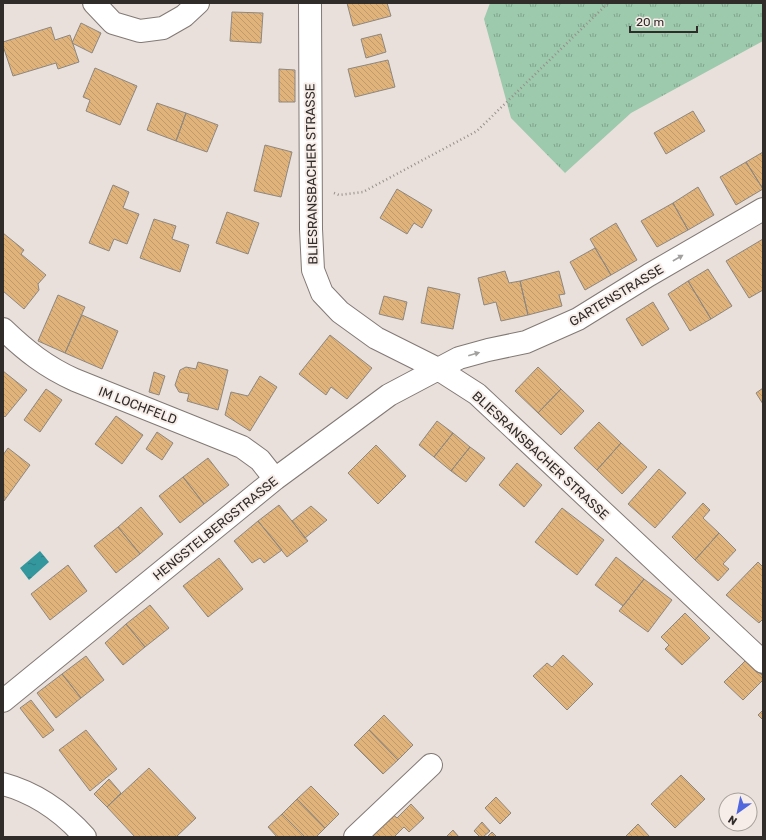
<svg xmlns="http://www.w3.org/2000/svg" width="766" height="840" font-family="Rubik,sans-serif">
  <style>
    .grass { fill: url(#grass-tufts) }
    .water { fill: url(#water-ripples) }
    .building { fill: url(#building-back-hatch); stroke: #8d8781 }
    .lines { fill: none; stroke-linecap: round; stroke-linejoin: round }
    .street-casing { stroke: #827975; stroke-width: 24 }
    .path { stroke: #958e8a; stroke-width: 2.5; stroke-dasharray: 1 3; stroke-linecap: butt }
    .street { stroke: #fff; stroke-width: 22 }
    .oneway { fill: #a2a09f }
    .labels { text-anchor: middle; stroke-width: 4; stroke-linejoin: round; paint-order: stroke }
    .street-label { font-size: 13px; fill: #302c2a; stroke: #f7ede8 }
  </style>
  <defs>
    <pattern id="grass-tufts" width="24" height="20" patternUnits="userSpaceOnUse"><rect width="24" height="20" fill="#9dc9ac"/><path d="M3 7l-1-3M5 7V3M7 7l1-3M15 17l-1-3M17 17v-4M19 17l1-3" fill="none" stroke="#80a38c"/></pattern>
    <pattern id="water-ripples" width="26" height="14" patternUnits="userSpaceOnUse"><rect width="26" height="14" fill="#34979e"/><path d="M2 4q2-2 4 0t4 0M15 11q2-2 4 0t4 0" fill="none" stroke="#2c7b81"/></pattern>
    <pattern id="building-back-hatch" width="6" height="6" patternUnits="userSpaceOnUse"><rect width="6" height="6" fill="#e0b37a"/><path d="M-1 5l2 2M0 0l6 6M5-1l2 2" fill="none" stroke="#c09a6a"/></pattern>
  </defs>
  <rect width="100%" height="100%" fill="#e9e0db"/>
  <path class="grass" d="M 490,3 L 763,3 L 763,41 L 631,113 L 565,173 L 511,118 L 484,19 Z"/>
  <path class="water" d="M 40,551 L 49,562 L 29,580 L 20,568 Z"/>
  <path class="building" d="M 347,3 L 387,3 L 391,16 L 353,26 Z
    M 232,12 L 263,13 L 261,43 L 230,41 Z
    M 81,23 L 101,33 L 92,53 L 72,43 Z
    M 51,27 L 55,40 L 70,35 L 79,62 L 58,69 L 56,63 L 13,76 L 3,46 L 3,42 Z
    M 381,34 L 386,52 L 366,58 L 361,39 Z
    M 388,60 L 395,87 L 355,97 L 348,69 Z
    M 95,68 L 137,86 L 120,125 L 86,111 L 90,100 L 83,97 Z
    M 279,69 L 295,70 L 295,102 L 279,102 Z
    M 157,103 L 186,113 L 176,141 L 147,130 Z
    M 693,111 L 705,131 L 666,154 L 654,133 Z
    M 186,113 L 218,125 L 207,152 L 176,141 Z
    M 265,145 L 292,152 L 281,197 L 254,191 Z
    M 763,152 L 763,189 L 746,162 Z
    M 746,162 L 763,189 L 736,205 L 720,177 Z
    M 113,185 L 129,192 L 123,208 L 139,214 L 127,244 L 114,239 L 109,251 L 89,243 Z
    M 698,187 L 714,215 L 688,230 L 673,203 Z
    M 397,189 L 432,210 L 422,228 L 414,223 L 407,234 L 380,218 Z
    M 673,203 L 688,230 L 657,247 L 641,221 Z
    M 227,212 L 259,223 L 248,254 L 216,243 Z
    M 154,219 L 176,226 L 172,239 L 189,245 L 180,272 L 140,258 Z
    M 616,223 L 637,260 L 611,275 L 590,239 Z
    M 3,233 L 24,250 L 21,254 L 46,275 L 38,284 L 39,290 L 24,309 L 3,291 Z
    M 763,239 L 763,290 L 749,298 L 726,261 Z
    M 595,248 L 611,275 L 585,290 L 570,262 Z
    M 708,269 L 732,306 L 711,319 L 688,281 Z
    M 505,271 L 509,283 L 520,281 L 528,315 L 501,321 L 496,302 L 484,305 L 478,278 Z
    M 559,271 L 565,294 L 559,295 L 562,306 L 528,315 L 520,281 Z
    M 688,281 L 711,319 L 690,331 L 668,294 Z
    M 428,287 L 460,294 L 453,329 L 421,323 Z
    M 58,295 L 85,307 L 65,353 L 38,341 Z
    M 384,296 L 407,302 L 403,320 L 379,314 Z
    M 653,302 L 669,329 L 642,346 L 626,319 Z
    M 82,315 L 118,331 L 102,369 L 65,353 Z
    M 330,335 L 372,368 L 347,399 L 331,387 L 326,395 L 299,374 Z
    M 198,362 L 228,370 L 218,410 L 187,401 L 189,394 L 179,392 L 175,385 L 180,370 L 186,367 L 196,369 Z
    M 538,367 L 561,389 L 538,413 L 515,391 Z
    M 3,371 L 27,390 L 5,417 L 3,415 Z
    M 154,372 L 165,376 L 159,395 L 149,392 Z
    M 260,376 L 277,387 L 250,431 L 225,415 L 231,392 L 248,396 Z
    M 763,388 L 763,404 L 756,393 Z
    M 46,389 L 62,400 L 40,432 L 24,420 Z
    M 561,389 L 584,411 L 561,435 L 538,413 Z
    M 116,416 L 143,435 L 122,464 L 95,444 Z
    M 437,421 L 453,433 L 434,457 L 419,445 Z
    M 599,422 L 621,443 L 597,470 L 574,448 Z
    M 157,432 L 173,443 L 162,460 L 146,449 Z
    M 453,433 L 470,447 L 451,471 L 434,457 Z
    M 621,443 L 647,467 L 622,494 L 597,470 Z
    M 376,445 L 406,476 L 378,504 L 348,473 Z
    M 470,447 L 485,458 L 466,482 L 451,471 Z
    M 8,448 L 30,465 L 4,501 L 3,455 Z
    M 208,458 L 229,485 L 204,504 L 183,477 Z
    M 517,463 L 542,485 L 524,507 L 499,485 Z
    M 659,469 L 686,493 L 655,528 L 628,504 Z
    M 183,477 L 204,504 L 180,523 L 159,496 Z
    M 703,503 L 710,510 L 703,518 L 719,533 L 695,560 L 672,537 Z
    M 279,505 L 308,541 L 287,557 L 258,521 Z
    M 311,506 L 327,520 L 305,538 L 292,521 Z
    M 141,507 L 163,534 L 140,554 L 118,527 Z
    M 562,508 L 604,540 L 577,575 L 535,542 Z
    M 258,521 L 282,550 L 264,563 L 260,558 L 252,563 L 234,541 Z
    M 118,527 L 140,554 L 116,573 L 94,546 Z
    M 719,533 L 736,550 L 723,564 L 729,569 L 718,581 L 695,560 Z
    M 616,557 L 644,579 L 623,606 L 595,585 Z
    M 219,558 L 243,589 L 208,617 L 183,586 Z
    M 758,562 L 763,567 L 763,619 L 759,623 L 726,595 Z
    M 68,565 L 87,591 L 50,620 L 31,594 Z
    M 644,579 L 672,600 L 648,632 L 619,611 Z
    M 150,605 L 169,628 L 145,647 L 126,624 Z
    M 685,613 L 710,638 L 682,665 L 665,649 L 669,645 L 661,637 Z
    M 126,624 L 145,647 L 123,665 L 105,643 Z
    M 563,655 L 593,684 L 567,710 L 533,676 L 547,663 L 552,667 Z
    M 86,656 L 104,680 L 81,698 L 62,674 Z
    M 746,660 L 763,676 L 763,680 L 743,700 L 724,682 Z
    M 62,674 L 81,698 L 56,718 L 37,693 Z
    M 31,700 L 54,730 L 43,738 L 20,708 Z
    M 763,710 L 763,720 L 758,715 Z
    M 384,715 L 413,745 L 398,760 L 369,730 Z
    M 86,730 L 117,769 L 90,791 L 59,750 Z
    M 369,730 L 398,760 L 383,774 L 354,745 Z
    M 149,768 L 196,818 L 176,837 L 135,837 L 107,807 Z
    M 681,775 L 705,799 L 675,828 L 651,804 Z
    M 109,779 L 121,793 L 107,807 L 94,794 Z
    M 311,786 L 339,814 L 325,828 L 297,799 Z
    M 496,797 L 511,813 L 500,824 L 485,808 Z
    M 297,799 L 325,828 L 316,837 L 305,837 L 282,814 Z
    M 411,804 L 424,818 L 409,832 L 404,827 L 394,837 L 373,837 L 369,833 L 391,813 L 397,818 Z
    M 282,814 L 305,837 L 277,837 L 268,827 Z
    M 482,822 L 490,831 L 483,837 L 480,837 L 474,831 Z
    M 638,824 L 650,837 L 625,837 Z
    M 453,830 L 459,837 L 446,837 Z
    M 492,832 L 497,837 L 487,837 Z"/>
  <g class="lines">
    <g class="street-casing">
      <path id="street" d="M 94,3 L 113,23 L 140,31 L 163,28 L 184,16 L 198,3
        M 310,3 L 311,229 L 313,270 L 322,293 L 340,312 L 376,338 L 438,369 L 477,394 L 763,662
        M 3,329 C 26,351 46,367 75,380 L 242,447 L 260,460 L 275,479
        M 3,701 L 275,479 L 389,395 L 459,358 L 488,350 L 526,342 L 578,319 L 649,275 L 763,209
        M 3,784 C 36,793 62,811 85,837
        M 355,837 L 431,765"/>
    </g>
    <path class="path" d="M 334,193 L 339,195 L 363,192 L 477,131 L 608,3"/>
    <use href="#street" class="street"/>
  </g>
  <defs><path id="oneway-solid" d="M-6-.8H1V-3.2L6.5 0L1 3.2V.8H-6Z"/></defs>
  <g class="oneway">
    <use href="#oneway-solid" transform="translate(678 258) rotate(-30)"/>
    <use href="#oneway-solid" transform="translate(474 354) rotate(-16)"/>
  </g>
  <g class="labels">
    <g class="street-label">
      <text transform="translate(311 174) rotate(-91)" y="5">BLIESRANSBACHER STRASSE</text>
      <text transform="translate(616 295) rotate(-31)" y="5">GARTENSTRASSE</text>
      <text transform="translate(138 405) rotate(21)" y="5">IM LOCHFELD</text>
      <text transform="translate(541 455) rotate(43)" y="5">BLIESRANSBACHER STRASSE</text>
      <text transform="translate(215 528) rotate(-39)" y="5">HENGSTELBERGSTRASSE</text>
    </g>
  </g>
  <rect width="766" height="840" fill="none" stroke="#302c2a" stroke-width="8"/>
  <g transform="translate(738 812) rotate(213)"><circle r="19" fill="#f7ede8" stroke="#a7a09c"/>
  <path d="M0-3L7 15L0 10L-7 15Z" fill="#5167dd"/>
  <text y="-6" font-size="11" font-weight="bold" text-anchor="middle" fill="#302c2a">N</text>
  </g>
  <path d="M630 26v6h67v-6" fill="none" stroke="#302c2a" stroke-width="2"/>
  <text x="636" y="26" font-size="12" fill="#302c2a" stroke="#f7ede8" stroke-width="3" paint-order="stroke">20 m</text>
</svg>
